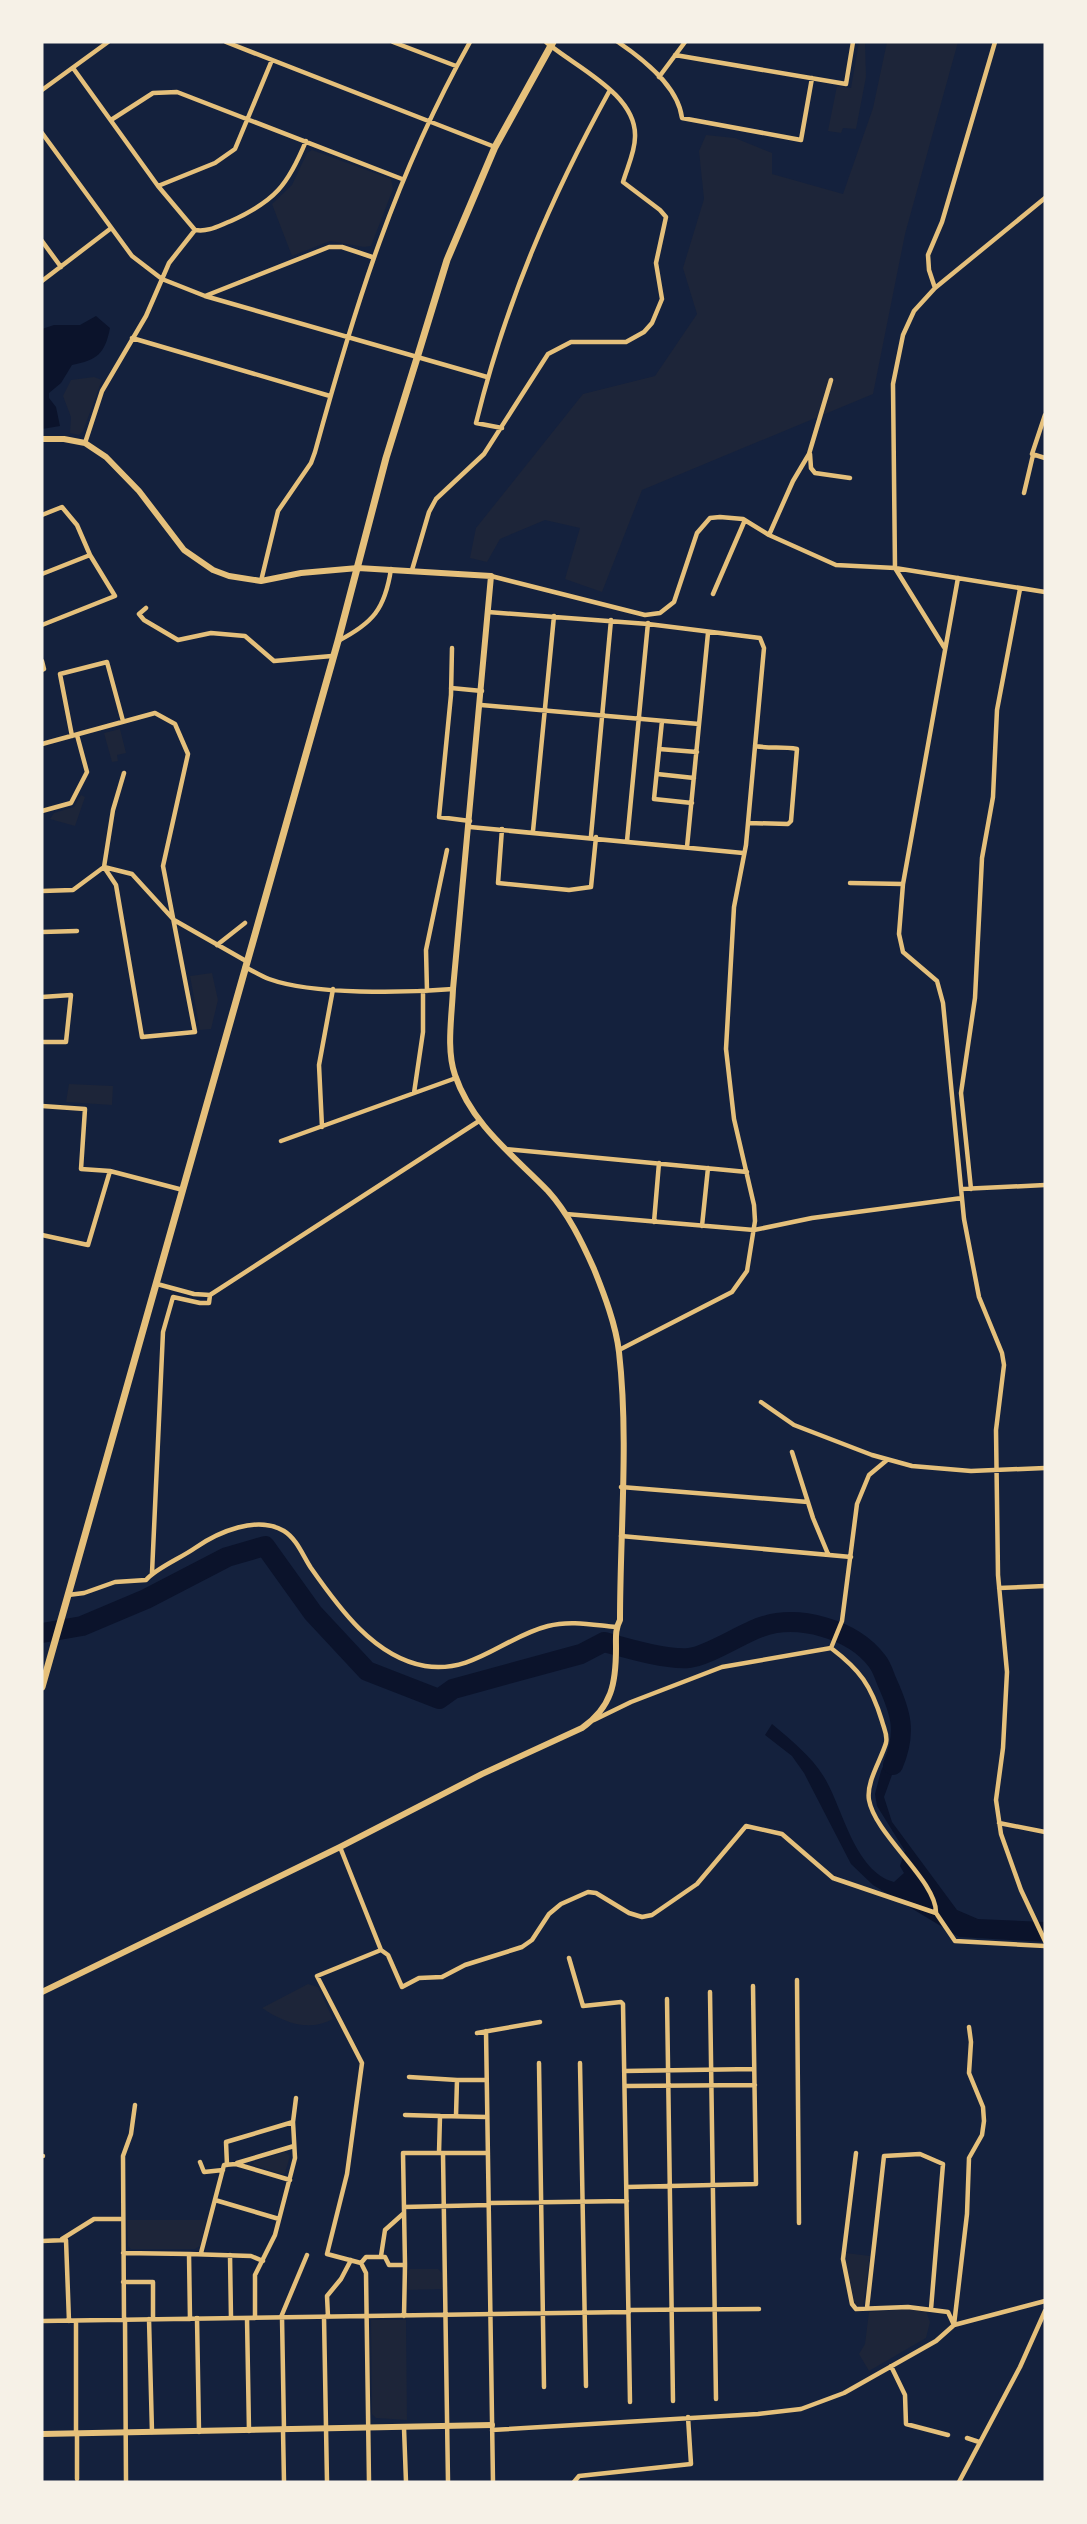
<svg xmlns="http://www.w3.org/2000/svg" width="1087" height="2524" font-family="Figtree,sans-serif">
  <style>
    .green { fill: #1d2539 }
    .water { fill: #0b132b }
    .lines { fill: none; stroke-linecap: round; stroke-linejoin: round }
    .river { stroke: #0b132b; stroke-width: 20 }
    .minor { stroke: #e5c07b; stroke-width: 4.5 }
    .tertiary { stroke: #e5c07b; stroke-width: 6 }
    .secondary { stroke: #e5c07b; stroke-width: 7 }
  </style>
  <rect width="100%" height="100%" fill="#14213d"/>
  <path class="green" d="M 859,42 L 865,42 L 866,77 L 856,129 L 843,128 L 841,133 L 828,131 L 837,86 L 851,88 Z
    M 887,42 L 958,42 L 905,234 L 873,394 L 642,490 L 602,592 L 565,579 L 580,528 L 545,520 L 500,539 L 487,562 L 470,558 L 476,528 L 583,394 L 655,376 L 697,314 L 683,268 L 704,199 L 699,151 L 706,135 L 735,138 L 772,153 L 772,174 L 843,194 L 873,108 Z
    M 312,150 L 391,179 L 393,189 L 371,246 L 364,247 L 330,241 L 292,256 L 272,204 L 292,185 L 307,153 Z
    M 94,377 L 102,380 L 83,431 L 79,435 L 70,433 L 71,417 L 63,396 L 71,380 Z
    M 120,729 L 126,753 L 117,755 L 118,761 L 112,762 L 104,733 Z
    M 81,795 L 85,797 L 75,826 L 50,819 L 54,813 L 74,807 Z
    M 212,973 L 218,1000 L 211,1029 L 200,1030 L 190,976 Z
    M 69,1084 L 113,1086 L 112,1105 L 66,1102 Z
    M 308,1984 L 318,1987 L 333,2019 C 309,2032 284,2023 262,2008 Z
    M 285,2152 L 290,2156 L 285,2173 L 282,2174 L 253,2165 L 254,2162 Z
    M 127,2220 L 206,2220 L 200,2246 L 195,2249 L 131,2249 L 128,2246 Z
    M 846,2253 L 870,2256 L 863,2306 L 855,2305 L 846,2264 Z
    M 410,2269 L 438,2269 L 442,2273 L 442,2289 L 407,2290 L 407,2272 Z
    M 908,2309 L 926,2311 L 930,2322 L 926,2338 L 869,2371 L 859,2354 L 865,2344 L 869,2312 Z
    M 371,2320 L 406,2320 L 407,2420 L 376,2418 L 372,2414 Z"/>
  <path class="water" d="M 96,316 L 110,328 C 105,354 97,360 72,365 L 61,383 L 49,393 L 49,398 L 56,407 L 60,426 L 42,429 L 42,329 L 54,325 L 80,325 Z
    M 897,1697 L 901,1750 L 884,1797 L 892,1822 L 957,1910 L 978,1919 L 1045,1922 L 1045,1942 L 959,1937 L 873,1885 L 851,1864 L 804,1773 L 792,1756 L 765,1735 L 772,1724 C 791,1740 811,1756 824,1777 C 843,1808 854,1871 894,1882 L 904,1873 L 900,1866 L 905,1851 L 877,1806 L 875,1794 L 881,1771 L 895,1739 Z"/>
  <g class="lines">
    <path class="river" d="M 42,1633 L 82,1626 L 146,1599 L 227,1557 L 265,1546 L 313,1613 L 367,1671 L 439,1699 L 453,1689 L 581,1654 L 604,1642 C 626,1648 666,1660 689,1658 C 708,1656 741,1634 761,1627 C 798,1614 853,1629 877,1661 C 882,1667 884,1675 887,1682 C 901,1713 907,1732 893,1765"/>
    <path class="minor" d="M 226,42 L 495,147
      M 393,42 L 456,66
      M 618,42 C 643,59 678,86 682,118 L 801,140 L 812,78
      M 675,55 L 846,84 L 853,42
      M 73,68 L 158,186 L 195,230 C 209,232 218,226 231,221 C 275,201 288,185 306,141
      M 659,77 L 685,42
      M 42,90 L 108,42
      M 111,120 L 153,93 L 177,92 L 402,179
      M 42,133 L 132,256 L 162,279 L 205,296 L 487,377
      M 158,186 L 215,163 L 235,149 L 272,60
      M 42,241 L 61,267
      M 42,281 L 110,229
      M 935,288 L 929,270 L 928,255 L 942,222 L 995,42
      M 205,296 L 329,247 L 342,247 L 372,257
      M 132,338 L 330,396
      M 1045,415 L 1032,454 L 1045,458
      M 502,428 L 476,423 C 506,302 550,199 610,90
      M 85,443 L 102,391 L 146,316 L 169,263 L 195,230
      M 810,454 L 811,468 L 815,473 L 850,478
      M 1024,493 L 1033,455
      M 42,515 L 62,507 L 77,525 L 90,555 L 42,574
      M 769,535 L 793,481 L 809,454 L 831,380
      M 412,570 L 429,512 L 436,499 L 484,454 L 548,354 L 571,342 L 626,342 L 644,332 L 652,323 L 662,299 L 656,263 L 666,217 L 660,210 L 623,182 C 627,168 635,152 635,137 C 637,94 575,67 546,42
      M 491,576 L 645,615 L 660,613 L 674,602 L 697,533 L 710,518 L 720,517 L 743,519 L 769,535 L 836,565 L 895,568 L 1045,592
      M 958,578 L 903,884 L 899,934 L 903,952 L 937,981 L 943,1003 L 964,1219 L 979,1297 L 1002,1353 L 1004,1365 L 996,1430 L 998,1575 L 1007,1672 L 1003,1748 L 996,1800 L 1001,1834 L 1021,1890 L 1045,1941
      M 261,581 L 278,511 L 311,463 L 315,452 C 355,306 395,176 470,42
      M 713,594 L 745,520
      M 146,608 L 139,614 L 144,620 L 178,640 L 211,633 L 245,636 L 274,661 L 332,656
      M 488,612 L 648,624 L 760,638 L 764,648 L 746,845 L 734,907 L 726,1049 L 734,1119 L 754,1205 L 755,1221 L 747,1271 L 732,1292 L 619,1350
      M 42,625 L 115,596 L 90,555
      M 338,641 C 373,623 385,609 391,569
      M 944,647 L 895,568 L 893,384 L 903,335 L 914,311 L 935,288 L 1045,198
      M 452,648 L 451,695 L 439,817 L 470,821
      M 42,661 L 44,669 L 42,670
      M 451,688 L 482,691
      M 481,705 L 699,724
      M 662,721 L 654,799 L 692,803
      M 72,736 L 60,674 L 107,662 L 123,721
      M 42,744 L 155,713 L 175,724 L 188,754 L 163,866 L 195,1032 L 142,1037 L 116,885 L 104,867
      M 659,749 L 697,752
      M 657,774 L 694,778
      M 42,811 L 71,803 L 87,772 L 77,735
      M 748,823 L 788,824 L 791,821 L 797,749 C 782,746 771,749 755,746
      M 470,827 L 743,853
      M 502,829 L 498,883 L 569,890 L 591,887 L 596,837
      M 533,831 L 554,616
      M 591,836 L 611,620
      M 627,841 L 648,623
      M 687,847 L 708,633
      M 104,867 L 132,874 L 174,920 L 246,961
      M 850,883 L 903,884
      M 42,891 L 73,890 L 104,867 L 113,810 L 124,773
      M 42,932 L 77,931
      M 217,945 L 245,923
      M 245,967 C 253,971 261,976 269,979 C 313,995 406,993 453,989
      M 427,991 L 426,950 L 447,850
      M 42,997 L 71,995 L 66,1042 L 42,1042
      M 414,1093 L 423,1032 L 423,992
      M 42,1106 L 85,1109 L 81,1169 L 110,1171 L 183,1190
      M 322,1127 L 319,1065 L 333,989
      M 281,1141 L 456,1078
      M 505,1149 L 747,1172
      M 961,1189 L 1045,1185
      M 971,1189 L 961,1093 L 975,998 L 982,858 L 993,797 L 997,710 L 1020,589
      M 566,1214 L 754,1230 L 812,1218 L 962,1198
      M 654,1222 L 659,1163
      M 702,1226 L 708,1168
      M 42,1235 L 88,1245 L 110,1171
      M 157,1284 L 194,1294 L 210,1295 L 479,1121
      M 761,1402 L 794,1425 L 872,1455 L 912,1466 L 971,1471 L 1045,1468
      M 792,1452 L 813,1518 L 828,1554
      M 621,1487 L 808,1502
      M 621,1536 L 851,1557
      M 152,1573 L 163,1332 L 173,1297 L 200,1303 L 209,1303 L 210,1295
      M 999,1588 L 1045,1586
      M 68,1595 L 84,1593 L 115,1582 L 146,1580 C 156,1568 181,1558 195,1548 C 218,1532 257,1515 284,1531 C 297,1539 303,1556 311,1568 C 339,1608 374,1657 425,1666 C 473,1674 504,1637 548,1626 C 570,1620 594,1625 616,1627
      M 831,1648 C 860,1670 871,1685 882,1721 C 884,1729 888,1735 886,1743 C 881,1760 866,1782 869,1800 C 875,1835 937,1881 936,1913
      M 831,1648 L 842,1621 L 857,1504 L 869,1475 L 887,1460
      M 594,1720 L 631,1702 L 722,1667 L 831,1648
      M 999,1823 L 1045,1832
      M 340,1847 L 381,1950 L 317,1976 L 362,2063 L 347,2174 L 327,2254 L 361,2263 L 366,2273 L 369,2482
      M 381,1950 L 388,1955 L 402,1987 L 419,1978 L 442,1977 L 465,1965 L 522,1947 L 532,1940 L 549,1914 L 561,1904 L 588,1892 L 596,1893 L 629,1913 L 642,1917 L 652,1915 L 697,1884 L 746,1826 L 782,1834 L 833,1878 L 936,1913 L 955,1941 L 1045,1946
      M 569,1958 L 583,2006 L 621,2002 L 623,2004 L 630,2402
      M 797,1980 L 799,2223
      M 710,1992 L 716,2399
      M 667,1999 L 673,2401
      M 486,2031 L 493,2482
      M 477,2033 L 540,2022
      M 539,2063 L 544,2387
      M 580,2063 L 586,2386
      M 624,2071 L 754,2069
      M 409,2077 L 457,2080
      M 625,2086 L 755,2085
      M 405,2115 L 440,2116
      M 456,2116 L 457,2080 L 486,2080
      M 439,2153 L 440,2116 L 487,2117
      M 856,2153 L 843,2259 L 852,2304 L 856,2309 L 908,2307 L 948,2312 L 954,2325
      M 443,2154 L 448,2482
      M 42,2156 L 43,2156
      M 200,2162 L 204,2172 L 223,2170
      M 237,2163 L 294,2146
      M 227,2165 L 226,2142 L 293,2122
      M 627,2187 L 756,2184 L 753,1986
      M 215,2200 L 279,2219
      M 489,2203 L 627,2201
      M 404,2207 L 489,2205
      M 62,2239 L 94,2219 L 123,2219
      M 42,2241 L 66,2240 L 69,2321
      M 123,2253 L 189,2254 L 190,2319
      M 201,2253 L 224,2165 L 236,2164 L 290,2180
      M 189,2254 L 251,2256 L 263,2261
      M 230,2255 L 231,2318
      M 381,2256 L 385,2230 L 404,2213
      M 361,2263 L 366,2257 L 385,2257 L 389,2265 L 405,2265
      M 123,2282 L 153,2282 L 153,2319
      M 867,2308 L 884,2156 L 920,2154 L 943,2164 L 931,2309
      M 629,2310 L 759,2309
      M 404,2316 L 405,2265 L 403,2153 L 488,2153
      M 281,2317 L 307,2255
      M 282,2317 L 284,2430
      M 324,2317 L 327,2482
      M 328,2317 L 327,2296 L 341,2279 L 351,2260
      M 197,2318 L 199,2432
      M 247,2318 L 249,2431
      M 255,2318 L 255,2275 L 275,2235 L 295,2158 L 293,2122 L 296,2098
      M 125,2319 L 126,2482
      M 149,2319 L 152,2432
      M 124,2320 L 123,2156 L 131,2134 L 135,2105
      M 42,2321 L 629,2312
      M 954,2325 L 967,2214 L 969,2158 L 982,2135 L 984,2121 L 983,2107 L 969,2073 L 971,2042 L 969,2027
      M 891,2366 L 905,2395 L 906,2424 L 948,2435
      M 404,2428 L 406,2482
      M 283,2430 L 284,2482
      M 492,2430 L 758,2414 L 801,2409 L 844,2393 L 936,2341 L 954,2325 L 1045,2301
      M 76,2433 L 76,2321
      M 77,2433 L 77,2479
      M 967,2438 L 979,2442
      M 574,2482 L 579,2476 L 691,2464 L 688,2417
      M 959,2482 L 1020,2367 L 1045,2311"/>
    <path class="tertiary" d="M 42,439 L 64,439 L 85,443 L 106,457 L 139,491 L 184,550 L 213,570 L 229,576 L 261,581 L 301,573 L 358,568 L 491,576 L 453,989 C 452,1016 446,1049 455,1075 C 472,1125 513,1155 548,1191 C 568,1213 582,1242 594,1269 C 604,1294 616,1325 619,1352 C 629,1440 620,1532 620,1620 C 615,1629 616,1638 616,1648 C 616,1683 612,1707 582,1728 L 482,1774 L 340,1847 L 42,1992
      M 42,2434 L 492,2425"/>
    <path class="secondary" d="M 42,1687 L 338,641 L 386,458 L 417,358 L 447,260 L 495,147 L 553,42"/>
  </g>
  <rect width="1087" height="2524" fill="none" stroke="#f6f1e7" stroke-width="87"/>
</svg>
